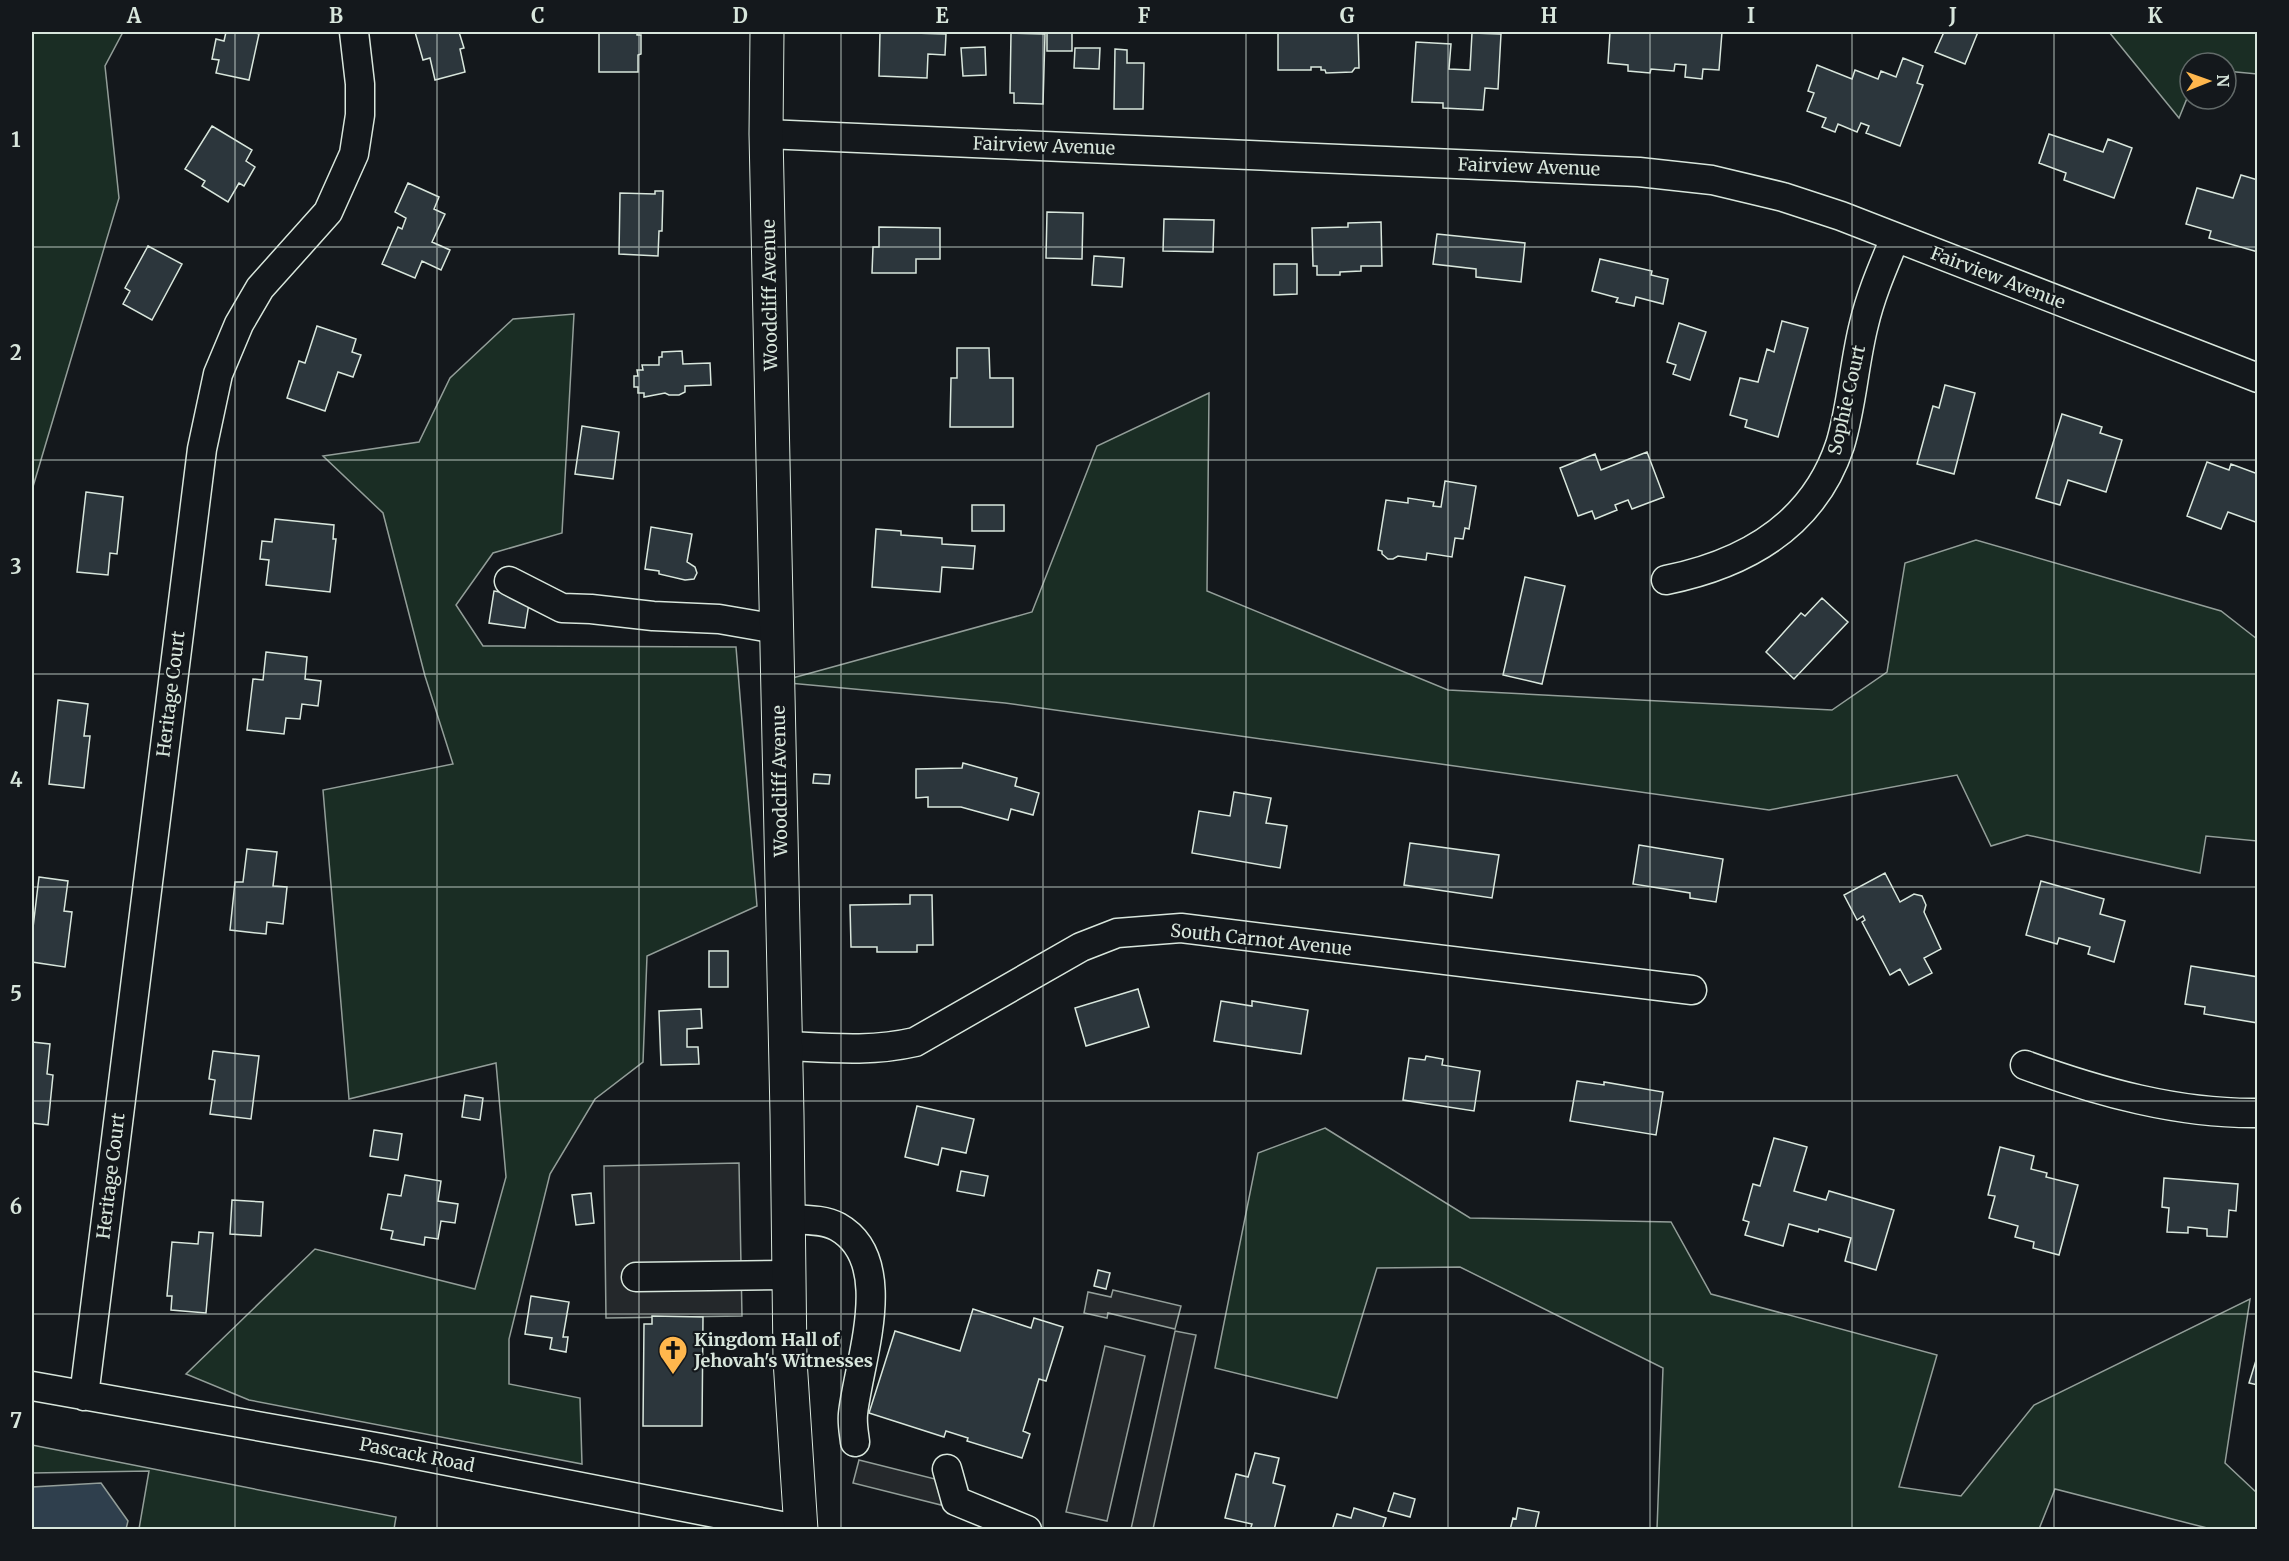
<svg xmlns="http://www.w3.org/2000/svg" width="2289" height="1561" font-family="Merriweather,serif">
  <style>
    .green { fill: #1a2d24; stroke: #939e99; stroke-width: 1.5 }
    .parking { fill: #24282b; stroke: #939e99; stroke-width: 1.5 }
    .water { fill: #2f3f4d; stroke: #939e99; stroke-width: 1.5 }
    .building { fill: #2c363c; stroke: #d8e6dc; stroke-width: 1.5 }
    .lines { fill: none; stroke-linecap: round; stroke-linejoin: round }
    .minor-casing { stroke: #d8e6dc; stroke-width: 31 }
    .major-casing { stroke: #d8e6dc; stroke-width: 35 }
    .minor { stroke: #14181c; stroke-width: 28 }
    .major { stroke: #14181c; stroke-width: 33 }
    .grid { fill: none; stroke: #d8e6dc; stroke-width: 1.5; stroke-opacity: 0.55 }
    .labels { text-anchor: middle; stroke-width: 4.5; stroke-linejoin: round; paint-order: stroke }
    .street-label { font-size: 18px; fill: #d8e6dc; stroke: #14181c }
    .poi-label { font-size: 18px; font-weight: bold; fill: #d8e6dc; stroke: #14181c; text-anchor: start }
    .neatline { fill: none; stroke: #d8e6dc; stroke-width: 2 }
    .grid-label { font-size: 20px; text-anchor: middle; font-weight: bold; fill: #d8e6dc }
  </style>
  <rect width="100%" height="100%" fill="#14181c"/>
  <path class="green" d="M 32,32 L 123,32 L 105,66 L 119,198 L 32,490 Z
    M 2109,32 L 2257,32 L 2257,74 L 2226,71 L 2226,63 L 2190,63 L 2190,91 L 2179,118 Z
    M 574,314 L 562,533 L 493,553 L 456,605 L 483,646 L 736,647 L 757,906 L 647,956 L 643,1062 L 595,1099 L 550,1174 L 509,1339 L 509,1384 L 580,1398 L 582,1464 L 249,1400 L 186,1374 L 315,1249 L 475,1289 L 506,1177 L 496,1063 L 349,1099 L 323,790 L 453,764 L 425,676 L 383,513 L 323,456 L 419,442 L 450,378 L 513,319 Z
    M 1209,393 L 1207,591 L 1448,690 L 1832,710 L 1887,672 L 1905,563 L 1976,540 L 2221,611 L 2257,639 L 2257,841 L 2206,836 L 2200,873 L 2027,835 L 1991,846 L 1957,775 L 1769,810 L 1005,703 L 778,682 L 1032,612 L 1097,446 Z
    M 1325,1128 L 1470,1218 L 1671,1222 L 1711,1294 L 1937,1355 L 1899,1487 L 1961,1496 L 2034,1405 L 2250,1299 L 2225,1463 L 2257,1493 L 2257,1529 L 2211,1529 L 2055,1489 L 2039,1529 L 1657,1529 L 1663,1368 L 1460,1267 L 1377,1268 L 1337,1398 L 1215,1368 L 1258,1153 Z
    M 32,1445 L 396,1517 L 394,1529 L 139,1529 L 149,1471 L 32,1473 Z"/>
  <path class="parking" d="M 739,1163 L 742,1316 L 606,1318 L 604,1166 Z
    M 1113,1290 L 1181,1306 L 1175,1329 L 1108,1313 L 1107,1318 L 1084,1313 L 1088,1292 L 1111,1297 Z
    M 1175,1331 L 1196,1335 L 1153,1529 L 1131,1529 Z
    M 1105,1346 L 1145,1356 L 1107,1521 L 1066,1512 Z
    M 859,1460 L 947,1482 L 941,1505 L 853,1483 Z"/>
  <path class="water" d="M 101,1483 L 128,1521 L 126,1529 L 32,1529 L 32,1487 Z"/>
  <path class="building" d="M 226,32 L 252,32 L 259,34 L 249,80 L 216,73 L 219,60 L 212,59 L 216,39 L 224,41 Z
    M 415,32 L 459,32 L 464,48 L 460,49 L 465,72 L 435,80 L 430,58 L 423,60 Z
    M 599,32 L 637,32 L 637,35 L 641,35 L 641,54 L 638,55 L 638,72 L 599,72 Z
    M 880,32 L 946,34 L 945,55 L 928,54 L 927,78 L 879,76 Z
    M 1047,32 L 1072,32 L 1072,51 L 1047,51 Z
    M 1281,32 L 1358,32 L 1359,68 L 1355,68 L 1352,72 L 1326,73 L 1325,70 L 1321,70 L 1321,67 L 1311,67 L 1311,70 L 1278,70 L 1278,33 Z
    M 1610,32 L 1722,32 L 1719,70 L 1703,69 L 1702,79 L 1685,77 L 1686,65 L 1675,64 L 1674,71 L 1651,69 L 1650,73 L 1628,71 L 1628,65 L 1608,63 Z
    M 1944,32 L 1978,32 L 1965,64 L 1935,52 Z
    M 1011,33 L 1045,34 L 1043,104 L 1014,103 L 1014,93 L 1010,93 Z
    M 1472,33 L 1501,34 L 1498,89 L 1485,88 L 1483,110 L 1443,108 L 1443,103 L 1412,102 L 1416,42 L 1451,44 L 1449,69 L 1470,70 Z
    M 985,47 L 986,75 L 963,76 L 961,48 Z
    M 1075,48 L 1100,48 L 1099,69 L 1074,68 Z
    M 1115,49 L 1127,50 L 1127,63 L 1144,63 L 1143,109 L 1114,109 Z
    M 1903,58 L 1923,66 L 1917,83 L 1923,85 L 1900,146 L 1866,133 L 1869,126 L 1861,123 L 1857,132 L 1838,124 L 1835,132 L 1822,127 L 1826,118 L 1807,111 L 1814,93 L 1808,91 L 1817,65 L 1852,79 L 1855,70 L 1878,79 L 1881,71 L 1896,77 Z
    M 212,126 L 252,150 L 246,161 L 255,167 L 244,186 L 239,183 L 228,202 L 202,186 L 205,181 L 185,169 Z
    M 2049,134 L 2103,152 L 2108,139 L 2132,148 L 2114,198 L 2064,180 L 2066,173 L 2039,163 Z
    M 2241,175 L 2258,180 L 2258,252 L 2209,238 L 2211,231 L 2186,224 L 2197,188 L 2233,198 Z
    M 408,183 L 439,197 L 434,209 L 445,214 L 432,242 L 450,250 L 441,270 L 422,261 L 415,278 L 382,264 L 398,227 L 402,229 L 406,218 L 395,212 Z
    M 655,191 L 663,191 L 662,231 L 659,231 L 658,256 L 619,254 L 620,193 L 655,194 Z
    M 1047,212 L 1083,213 L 1082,259 L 1046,258 Z
    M 1164,219 L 1214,220 L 1213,252 L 1163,251 Z
    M 1381,222 L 1382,266 L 1361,266 L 1361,271 L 1340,272 L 1340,275 L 1317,275 L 1317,266 L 1313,266 L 1312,228 L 1348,227 L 1348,223 Z
    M 879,227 L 940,228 L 940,259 L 916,259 L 916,273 L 872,273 L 873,247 L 879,247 Z
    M 1437,234 L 1525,243 L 1521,282 L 1476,277 L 1476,269 L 1433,264 Z
    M 148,246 L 182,264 L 152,320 L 123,304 L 130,291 L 125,288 Z
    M 1094,256 L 1124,258 L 1122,287 L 1092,285 Z
    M 1600,259 L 1652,271 L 1651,275 L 1668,279 L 1663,304 L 1636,297 L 1634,306 L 1616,302 L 1618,298 L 1592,291 Z
    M 1274,264 L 1297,264 L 1297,294 L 1274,295 Z
    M 1782,321 L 1808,328 L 1778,437 L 1745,427 L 1747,420 L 1730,415 L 1740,378 L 1758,382 L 1767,349 L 1774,352 Z
    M 1679,323 L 1706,332 L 1690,380 L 1673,374 L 1676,365 L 1667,362 Z
    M 317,326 L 356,339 L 352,352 L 361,355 L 353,377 L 338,372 L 325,411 L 287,398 L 299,361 L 305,363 Z
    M 957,348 L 989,348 L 990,378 L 1013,378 L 1013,427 L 950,427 L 951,378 L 957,378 Z
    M 682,351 L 683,364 L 710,363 L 711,385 L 685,386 L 685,392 L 679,395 L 669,395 L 665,393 L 644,397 L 644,393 L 638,393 L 638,387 L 634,387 L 634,376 L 638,376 L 637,370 L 643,370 L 642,365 L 659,365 L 659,357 L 662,357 L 662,352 Z
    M 1945,385 L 1975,393 L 1954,474 L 1917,464 L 1933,406 L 1939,408 Z
    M 2062,414 L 2102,427 L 2100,433 L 2122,440 L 2106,492 L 2068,480 L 2060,505 L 2036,498 Z
    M 582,426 L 619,432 L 613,479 L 575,474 Z
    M 1647,452 L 1664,497 L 1632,509 L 1628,500 L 1615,505 L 1617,510 L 1595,519 L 1592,511 L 1578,516 L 1560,468 L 1595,454 L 1601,470 Z
    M 2207,462 L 2229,470 L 2231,464 L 2258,474 L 2258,523 L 2228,512 L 2221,529 L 2187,516 Z
    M 1445,481 L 1476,486 L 1469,529 L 1465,528 L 1463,539 L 1455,538 L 1452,557 L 1427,553 L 1426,560 L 1398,556 L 1393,559 L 1388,559 L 1382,554 L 1382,551 L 1378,550 L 1386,500 L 1408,503 L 1408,498 L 1434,502 L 1433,506 L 1441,507 Z
    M 86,492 L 123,497 L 117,554 L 110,553 L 108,575 L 77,572 Z
    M 972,505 L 1004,505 L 1004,531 L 972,531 Z
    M 275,519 L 334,525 L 333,539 L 336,539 L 330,592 L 266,585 L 269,560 L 260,559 L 262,541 L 272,542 Z
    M 651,527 L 692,534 L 687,562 L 695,567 L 697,573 L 694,579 L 685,580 L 659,574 L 659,571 L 645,569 Z
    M 876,529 L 901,531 L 901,535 L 942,538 L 942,544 L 975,546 L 973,569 L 942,567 L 940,592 L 872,587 Z
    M 1525,577 L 1565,586 L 1542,684 L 1503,675 Z
    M 494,591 L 530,597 L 525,628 L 489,623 Z
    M 1822,598 L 1848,622 L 1794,679 L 1766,652 L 1801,613 L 1805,616 Z
    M 266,652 L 307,657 L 305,679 L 321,681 L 318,706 L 302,704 L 300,719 L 286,718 L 284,734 L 247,730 L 253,679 L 263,680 Z
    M 58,700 L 88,704 L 84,736 L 90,736 L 84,788 L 49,784 Z
    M 963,763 L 1017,778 L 1015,786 L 1039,793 L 1033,815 L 1011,809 L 1008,820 L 961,807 L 928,807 L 928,797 L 916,798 L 916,769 L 962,768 Z
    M 814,774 L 830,775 L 829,784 L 813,783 Z
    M 1234,792 L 1271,798 L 1266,823 L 1287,826 L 1280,868 L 1192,853 L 1199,811 L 1230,816 Z
    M 1410,843 L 1499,855 L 1492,898 L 1404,885 Z
    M 1639,845 L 1723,859 L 1716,902 L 1690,898 L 1690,893 L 1633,884 Z
    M 247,849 L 277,852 L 273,886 L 287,887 L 283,924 L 267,922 L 266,934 L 230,930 L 235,882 L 243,882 Z
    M 1885,873 L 1900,902 L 1914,894 L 1922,896 L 1926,905 L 1924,912 L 1941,949 L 1924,958 L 1932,973 L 1909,985 L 1900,969 L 1890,975 L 1862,922 L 1865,920 L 1863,916 L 1857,920 L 1844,895 Z
    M 39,877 L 68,881 L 64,911 L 72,912 L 65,967 L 32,962 L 32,936 Z
    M 2041,881 L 2104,899 L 2100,914 L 2125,921 L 2114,962 L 2088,954 L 2090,947 L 2059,938 L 2057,944 L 2026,935 Z
    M 910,895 L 932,895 L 933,945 L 917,945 L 917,952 L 877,952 L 877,947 L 851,947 L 850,905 L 910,904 Z
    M 709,951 L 728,951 L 728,987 L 709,987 Z
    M 2191,966 L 2258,977 L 2258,1023 L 2204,1014 L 2205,1007 L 2185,1004 Z
    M 1138,989 L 1149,1027 L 1086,1046 L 1075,1008 Z
    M 1221,1001 L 1252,1006 L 1252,1001 L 1308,1010 L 1301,1054 L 1214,1041 Z
    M 701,1009 L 702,1028 L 687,1029 L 687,1047 L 698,1047 L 699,1064 L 661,1065 L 659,1011 Z
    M 32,1042 L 50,1044 L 47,1074 L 53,1075 L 48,1125 L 32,1123 Z
    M 213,1051 L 259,1056 L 251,1119 L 210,1114 L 215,1080 L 209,1079 Z
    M 1426,1056 L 1443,1059 L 1442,1065 L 1480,1071 L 1474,1111 L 1403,1100 L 1409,1058 L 1425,1060 Z
    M 1577,1081 L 1604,1085 L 1604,1082 L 1663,1092 L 1656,1135 L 1570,1121 Z
    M 465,1095 L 483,1098 L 480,1120 L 462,1117 Z
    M 917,1106 L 974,1119 L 966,1153 L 942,1148 L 938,1165 L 905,1157 Z
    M 374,1130 L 402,1134 L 398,1160 L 370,1156 Z
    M 1774,1138 L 1807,1147 L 1794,1191 L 1826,1200 L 1829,1191 L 1894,1210 L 1876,1270 L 1845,1261 L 1851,1238 L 1819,1229 L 1818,1232 L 1789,1224 L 1783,1246 L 1745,1235 L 1749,1222 L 1743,1220 L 1753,1184 L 1760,1186 Z
    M 2000,1147 L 2034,1156 L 2031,1169 L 2047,1173 L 2046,1177 L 2078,1185 L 2059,1255 L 2033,1248 L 2034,1242 L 2015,1237 L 2018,1226 L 1989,1218 L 1995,1196 L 1988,1195 Z
    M 961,1171 L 988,1176 L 984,1196 L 957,1191 Z
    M 405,1175 L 441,1181 L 438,1201 L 458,1204 L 455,1223 L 441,1221 L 438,1239 L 425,1237 L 424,1245 L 391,1239 L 393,1231 L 381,1229 L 388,1194 L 401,1196 Z
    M 2164,1178 L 2238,1184 L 2236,1211 L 2229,1210 L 2227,1237 L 2207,1236 L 2207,1229 L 2188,1227 L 2188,1233 L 2167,1232 L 2169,1208 L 2162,1207 Z
    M 591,1193 L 594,1223 L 576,1225 L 572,1195 Z
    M 232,1200 L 263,1202 L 261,1236 L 230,1234 Z
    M 199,1232 L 213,1233 L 206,1313 L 171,1310 L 172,1296 L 167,1296 L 172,1242 L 198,1244 Z
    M 1098,1270 L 1110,1273 L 1106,1289 L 1094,1286 Z
    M 531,1296 L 569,1302 L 563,1337 L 568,1337 L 566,1352 L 550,1349 L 552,1338 L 525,1334 Z
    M 973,1309 L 1031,1328 L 1034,1318 L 1063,1327 L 1046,1381 L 1039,1379 L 1023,1431 L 1030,1434 L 1022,1458 L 967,1441 L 968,1438 L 946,1431 L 944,1437 L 869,1413 L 895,1331 L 960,1351 Z
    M 652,1316 L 703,1317 L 702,1426 L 643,1426 L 644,1324 L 652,1324 Z
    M 2258,1354 L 2258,1385 L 2249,1383 Z
    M 1255,1453 L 1279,1458 L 1273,1483 L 1285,1486 L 1274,1530 L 1250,1530 L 1252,1524 L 1225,1518 L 1236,1474 L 1248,1477 Z
    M 1394,1493 L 1415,1499 L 1410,1517 L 1388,1511 Z
    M 1354,1508 L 1386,1518 L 1382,1530 L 1332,1530 L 1337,1514 L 1351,1518 Z
    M 1518,1508 L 1539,1512 L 1535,1530 L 1510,1530 L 1513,1518 L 1516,1519 Z"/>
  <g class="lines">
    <g class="minor-casing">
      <path id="minor" d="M 766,134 L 1639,172 L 1712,180 L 1783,197 L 1841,216 L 2258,378
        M 1666,580 C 1745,564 1813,526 1840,445 C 1852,406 1854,363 1864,324 C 1871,294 1883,267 1895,238
        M 509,581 L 562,608 L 591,609 L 653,616 L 719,619 L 777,629
        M 786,1046 C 830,1048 872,1052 915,1042 L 1081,947 L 1117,933 L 1181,928 L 1692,990
        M 2025,1065 C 2099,1092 2178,1114 2258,1113
        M 788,1219 C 804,1220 824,1219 838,1227 C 898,1261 858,1363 853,1414 C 852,1424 854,1433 855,1442
        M 636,1277 L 789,1275
        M 32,1386 L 381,1448 L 802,1530
        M 84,1396 L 202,449 L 218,374 L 239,324 L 260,288 L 328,212 L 354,154 L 360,115 L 360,84 L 354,32
        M 947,1469 L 956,1501 L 1027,1530"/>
    </g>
    <g class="major-casing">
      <path id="major" d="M 767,32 L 766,134 L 787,1115 L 790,1360 L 801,1530"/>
    </g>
    <use href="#minor" class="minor"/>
    <use href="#major" class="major"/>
  </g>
  <path class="grid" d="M 235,32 L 235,1530M 437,32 L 437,1530M 639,32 L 639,1530M 841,32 L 841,1530M 1043,32 L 1043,1530M 1246,32 L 1246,1530M 1448,32 L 1448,1530M 1650,32 L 1650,1530M 1852,32 L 1852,1530M 2054,32 L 2054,1530M 32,247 L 2258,247M 32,460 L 2258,460M 32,674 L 2258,674M 32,887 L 2258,887M 32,1101 L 2258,1101M 32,1314 L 2258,1314"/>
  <defs>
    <g id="church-pin" transform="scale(1.5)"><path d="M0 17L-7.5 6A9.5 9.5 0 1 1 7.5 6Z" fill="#ffb74d" stroke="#14181c"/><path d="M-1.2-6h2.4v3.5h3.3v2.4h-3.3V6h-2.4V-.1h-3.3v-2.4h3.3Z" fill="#111"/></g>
  </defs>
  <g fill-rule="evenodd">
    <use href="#church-pin" x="673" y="1350"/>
  </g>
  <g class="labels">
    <g class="street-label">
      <text transform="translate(1044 146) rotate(2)" y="6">Fairview Avenue</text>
      <text transform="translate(1529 167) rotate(2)" y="6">Fairview Avenue</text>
      <text transform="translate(1998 278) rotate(21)" y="6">Fairview Avenue</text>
      <text transform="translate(770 295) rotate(-91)" y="6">Woodcliff Avenue</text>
      <text transform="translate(1847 400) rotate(-77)" y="6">Sophie Court</text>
      <text transform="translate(171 694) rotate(-83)" y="6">Heritage Court</text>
      <text transform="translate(780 781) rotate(-91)" y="6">Woodcliff Avenue</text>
      <text transform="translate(1261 940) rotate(6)" y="6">South Carnot Avenue</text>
      <text transform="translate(111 1176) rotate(-83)" y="6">Heritage Court</text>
      <text transform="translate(417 1455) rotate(11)" y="6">Pascack Road</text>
    </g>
    <g class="poi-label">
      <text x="694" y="1346">Kingdom Hall of<tspan x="694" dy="21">Jehovah's Witnesses</tspan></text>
    </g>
  </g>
  <rect width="2289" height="1561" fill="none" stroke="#14181c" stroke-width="66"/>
  <g transform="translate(2208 81) rotate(89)"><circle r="28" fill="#14181c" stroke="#626a69" stroke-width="1.5"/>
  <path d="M0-4.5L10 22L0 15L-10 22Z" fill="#ffb74d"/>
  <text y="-9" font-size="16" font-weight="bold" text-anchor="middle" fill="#d8e6dc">N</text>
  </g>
  <rect x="33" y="33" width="2223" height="1495" class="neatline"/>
  <g class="grid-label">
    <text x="134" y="23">A</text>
    <text x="336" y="23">B</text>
    <text x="538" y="23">C</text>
    <text x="740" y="23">D</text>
    <text x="942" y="23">E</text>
    <text x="1144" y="23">F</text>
    <text x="1347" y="23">G</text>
    <text x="1549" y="23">H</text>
    <text x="1751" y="23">I</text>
    <text x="1953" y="23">J</text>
    <text x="2155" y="23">K</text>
    <text x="16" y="147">1</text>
    <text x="16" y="360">2</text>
    <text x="16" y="574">3</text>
    <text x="16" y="787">4</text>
    <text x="16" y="1001">5</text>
    <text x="16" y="1214">6</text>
    <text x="16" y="1428">7</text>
  </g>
</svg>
